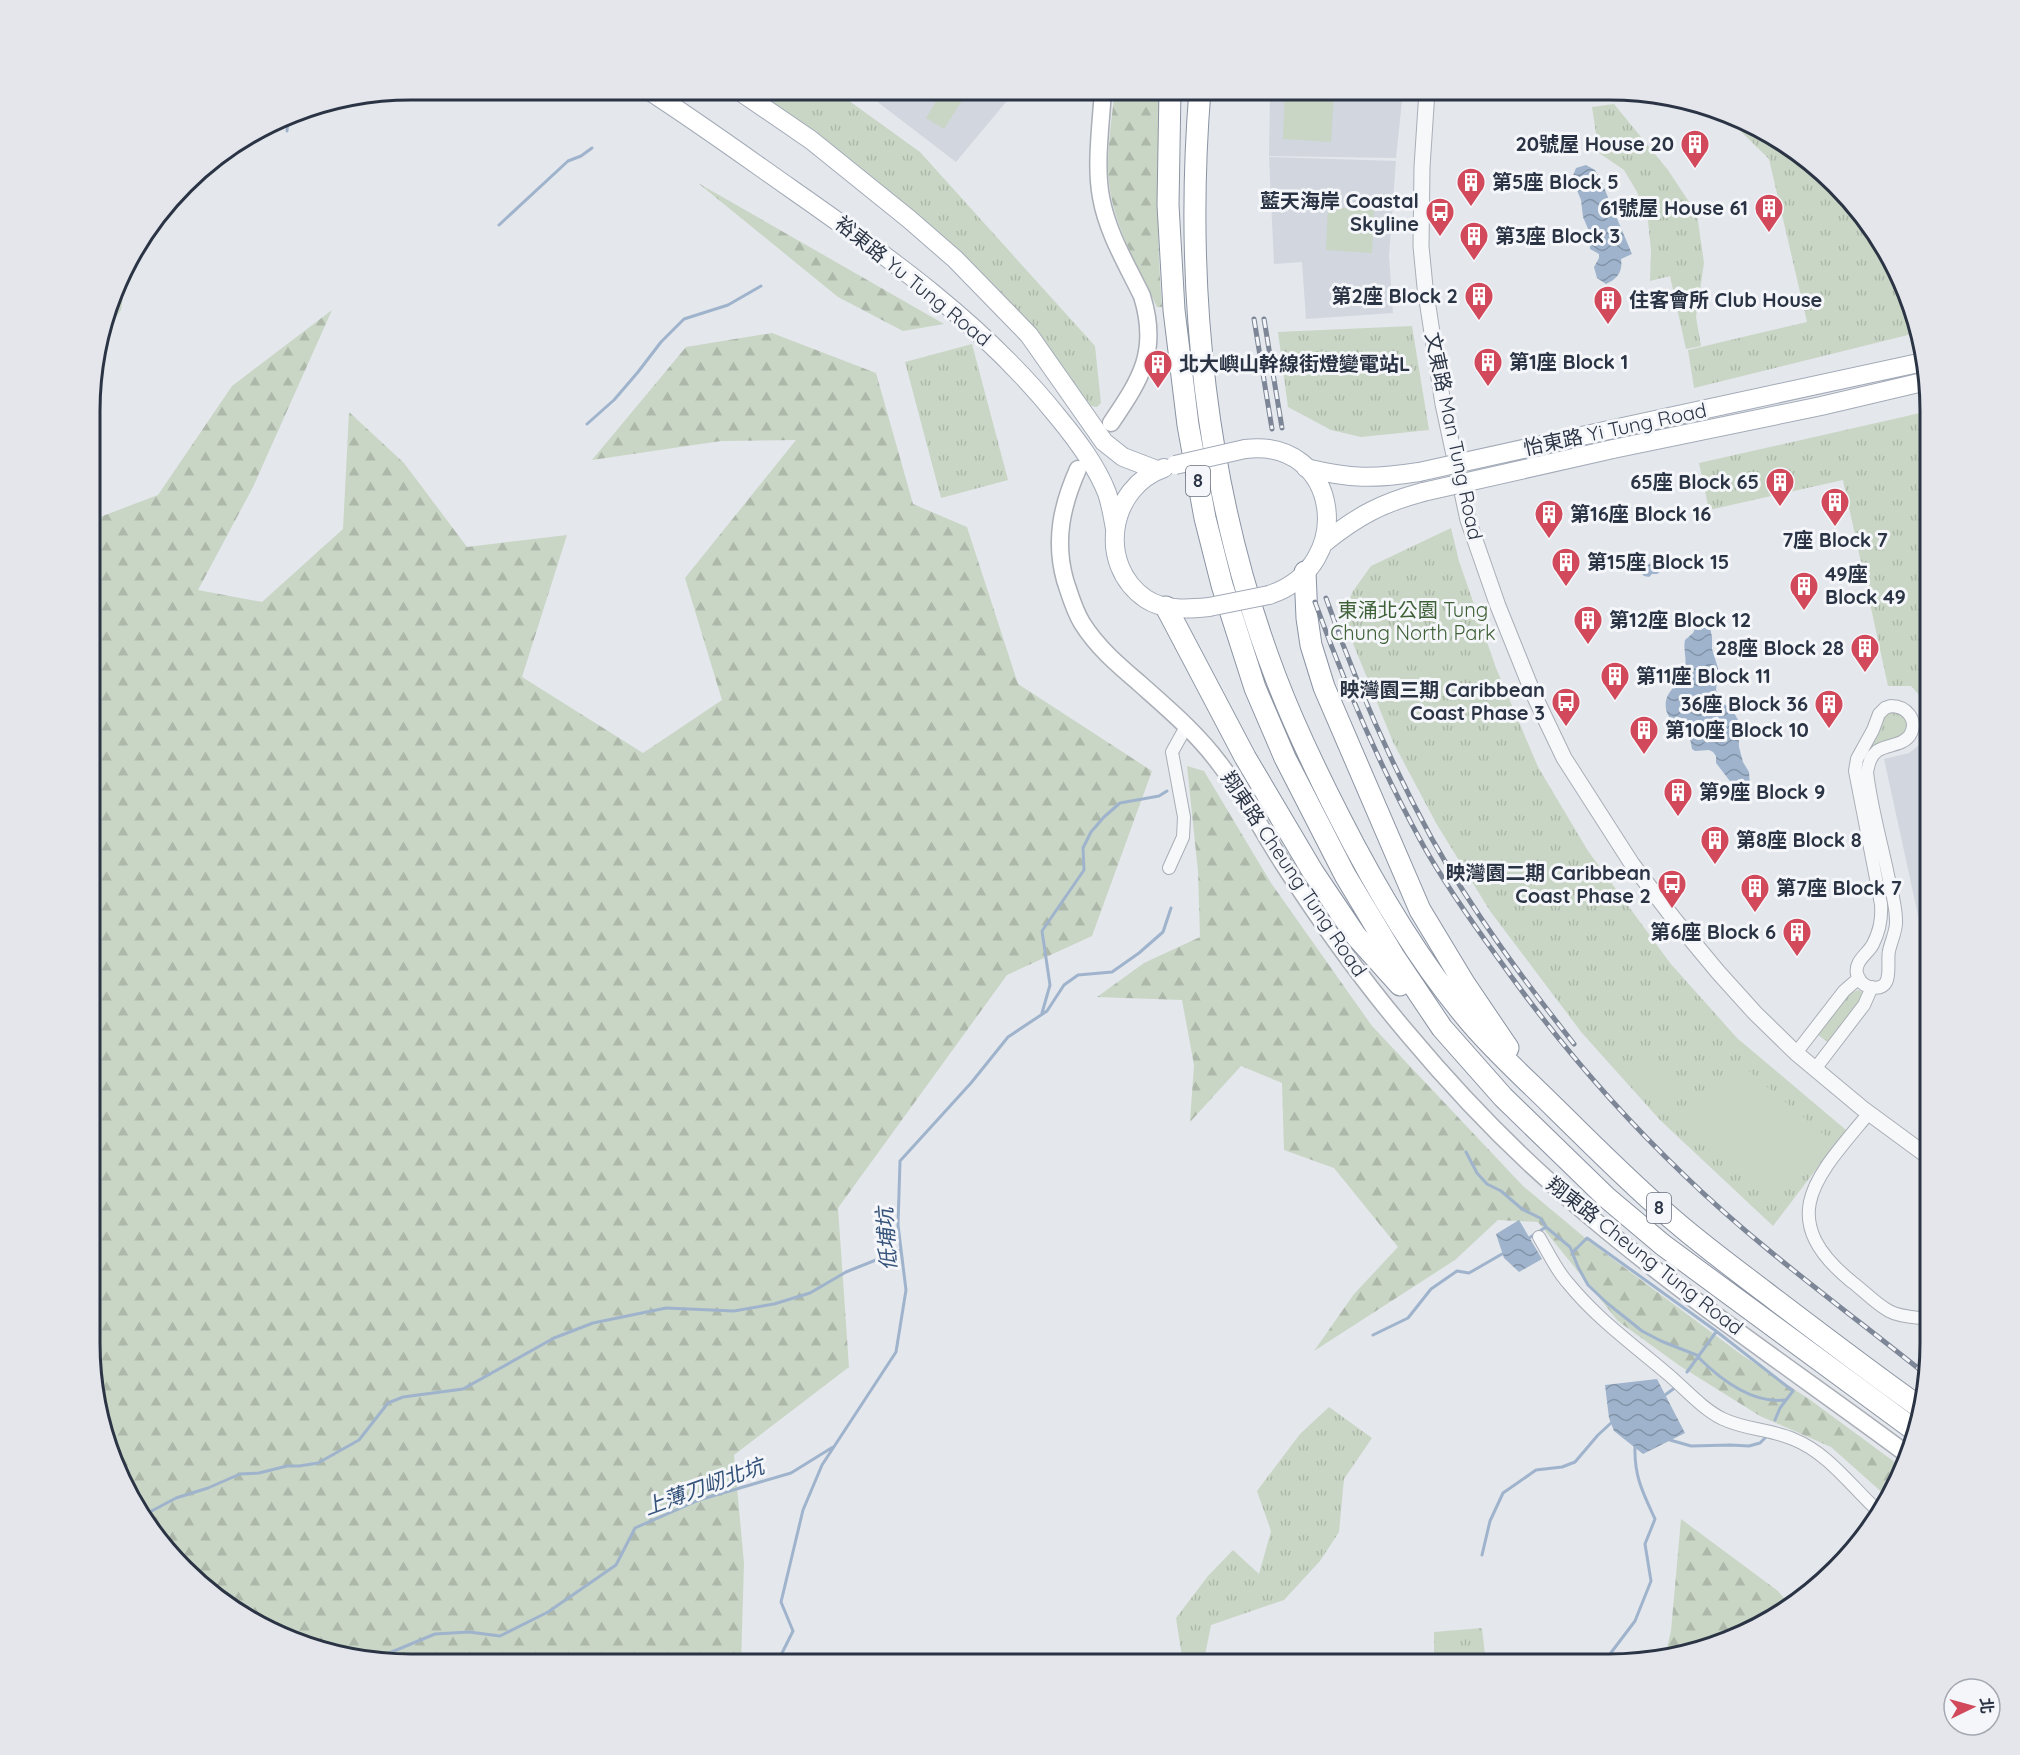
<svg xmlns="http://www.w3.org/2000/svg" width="2020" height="1755" font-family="Quicksand,'Noto Sans TC',sans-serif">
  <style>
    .built { fill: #d2d6de }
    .grass { fill: url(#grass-tufts) }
    .forest { fill: url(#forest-firs) }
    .garden { fill: #c9d6c5 }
    .water { fill: url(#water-waves) }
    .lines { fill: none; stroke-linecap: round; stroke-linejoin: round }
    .stream { stroke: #9fb4cc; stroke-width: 3 }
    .minor-casing { stroke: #a9aeb7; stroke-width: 14 }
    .tertiary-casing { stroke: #a9aeb7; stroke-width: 17 }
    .secondary-casing { stroke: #a9aeb7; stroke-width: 19 }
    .primary-casing { stroke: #a3abb8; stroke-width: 20 }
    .motorway-casing { stroke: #8b94a3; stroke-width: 23 }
    .minor { stroke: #f7f8fa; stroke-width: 12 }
    .tertiary { stroke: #f7f8fa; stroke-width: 15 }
    .secondary { stroke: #fff; stroke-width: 16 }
    .primary { stroke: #fff; stroke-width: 18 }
    .motorway { stroke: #fff; stroke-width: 21 }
    .rail-casing { stroke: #7d8696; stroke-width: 5 }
    .rail { stroke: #f4f6f9; stroke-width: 3; stroke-dasharray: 9; stroke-linecap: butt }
    .primary-bridge-casing { stroke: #a3abb8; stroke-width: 20; stroke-linecap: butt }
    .primary-bridge { stroke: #fff; stroke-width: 18 }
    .labels { text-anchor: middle; stroke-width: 6; stroke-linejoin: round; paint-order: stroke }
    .shield { fill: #f4f6f9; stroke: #676e7b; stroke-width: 1.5 }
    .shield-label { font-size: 18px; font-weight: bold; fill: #2b3445 }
    .poi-label { font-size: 20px; font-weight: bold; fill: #2b3445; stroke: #f4f6f9; text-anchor: start }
    .street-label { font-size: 20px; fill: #2b3445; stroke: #f4f6f9 }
    .park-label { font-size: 20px; fill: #3f6138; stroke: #f4f6f9 }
    .water-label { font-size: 21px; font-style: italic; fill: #34527a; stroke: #f4f6f9 }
    .rim { fill: none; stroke: #2b3445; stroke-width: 3 }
  </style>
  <defs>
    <pattern id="grass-tufts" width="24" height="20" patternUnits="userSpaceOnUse" patternTransform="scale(1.5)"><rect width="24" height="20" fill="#c9d6c5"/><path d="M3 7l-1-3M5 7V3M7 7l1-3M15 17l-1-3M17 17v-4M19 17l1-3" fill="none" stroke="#adb8ab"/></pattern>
    <pattern id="forest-firs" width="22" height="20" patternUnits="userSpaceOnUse" patternTransform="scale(1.5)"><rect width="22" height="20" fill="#c9d6c5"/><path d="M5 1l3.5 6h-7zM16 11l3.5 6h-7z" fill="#adb8ab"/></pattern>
    <pattern id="water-waves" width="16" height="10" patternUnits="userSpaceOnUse" patternTransform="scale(1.5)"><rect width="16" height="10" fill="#9fb4cc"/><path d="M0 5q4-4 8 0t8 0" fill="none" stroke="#8293a7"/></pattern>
  </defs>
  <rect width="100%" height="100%" fill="#e4e7ec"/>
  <path class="built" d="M 862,90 L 1016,90 L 956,162 Z
    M 1270,91 L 1403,91 L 1396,158 L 1269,156 Z
    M 1269,157 L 1396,161 L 1389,256 L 1393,313 L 1306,319 L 1302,262 L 1274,264 Z
    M 1930,695 L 1930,960 L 1928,961 L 1884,759 L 1909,753 L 1919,745 L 1923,738 L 1925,729 L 1921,697 Z"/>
  <path class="grass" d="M 751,90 L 834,90 L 920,152 L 1095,346 L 1101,403 L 1097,407 L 1091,406 L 1052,352 L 999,290 L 937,233 Z
    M 1614,104 L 1668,170 L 1697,214 L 1704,263 L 1696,317 L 1701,346 L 1686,349 L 1670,276 L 1650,281 L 1651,250 L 1648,221 L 1637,192 L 1624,170 L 1599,153 L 1592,107 Z
    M 1725,116 L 1750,123 L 1836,184 L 1905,288 L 1916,333 L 1694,388 L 1688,350 L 1807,322 L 1769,159 Z
    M 1412,326 L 1429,430 L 1361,437 L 1331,430 L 1288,407 L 1278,332 Z
    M 972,344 L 1008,480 L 941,498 L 905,362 Z
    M 1929,411 L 1930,695 L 1921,697 L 1911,686 L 1888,686 L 1843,480 L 1709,510 L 1699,463 Z
    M 1451,528 L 1459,561 L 1496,668 L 1538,767 L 1588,851 L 1670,963 L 1737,1038 L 1846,1130 L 1773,1226 L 1660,1120 L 1582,1033 L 1490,911 L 1436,823 L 1393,742 L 1342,616 L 1353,591 L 1371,566 Z
    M 1889,712 L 1901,713 L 1907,720 C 1909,742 1891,734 1882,744 C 1875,753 1869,763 1863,772 L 1858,771 C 1863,753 1874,723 1889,712 Z
    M 1858,990 L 1862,992 L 1859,1003 L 1829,1043 L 1818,1035 L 1849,994 Z
    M 1329,1407 L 1372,1438 L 1344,1479 L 1339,1532 L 1320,1561 L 1284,1600 L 1211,1625 L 1203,1665 L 1177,1665 L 1182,1657 L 1176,1618 L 1208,1576 L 1233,1550 L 1259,1574 L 1271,1531 L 1257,1491 L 1300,1434 Z
    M 1482,1628 L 1486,1664 L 1434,1664 L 1434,1632 Z"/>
  <path class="forest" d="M 1115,90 L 1160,90 C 1157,164 1156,234 1162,307 L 1157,307 C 1136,263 1109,218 1108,169 C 1108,143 1112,116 1115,90 Z
    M 698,183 L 944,324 L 903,331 L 838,297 Z
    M 128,268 L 121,310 L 104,335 L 126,270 Z
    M 332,310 L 253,487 L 198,590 L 262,602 L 343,529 L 349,412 L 404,463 L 467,547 L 567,535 L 522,677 L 643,753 L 722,700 L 685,578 L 796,440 L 721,441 L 592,460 L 686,347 L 772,333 L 876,373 L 913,504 L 967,527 L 1018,684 L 1152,771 L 1092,936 L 1007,975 L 838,1208 L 849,1367 L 734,1455 L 744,1563 L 741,1665 L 411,1665 L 288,1640 L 184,1571 L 115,1467 L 91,1365 L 92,520 L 158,495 L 232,386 Z
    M 1187,766 L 1204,771 L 1271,883 L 1372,1026 L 1523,1186 L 1590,1242 L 1742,1355 L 1809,1399 L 1904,1469 L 1886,1496 L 1831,1447 L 1760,1416 L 1680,1366 L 1618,1321 L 1538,1222 L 1498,1220 L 1455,1260 L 1314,1351 L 1354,1294 L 1398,1247 L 1334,1168 L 1284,1150 L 1282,1083 L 1241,1066 L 1190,1122 L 1194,1065 L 1182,1000 L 1097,997 L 1144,963 L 1200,937 L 1198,871 Z
    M 1681,1519 L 1778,1591 L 1788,1603 L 1732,1640 L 1665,1656 L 1671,1631 Z"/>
  <path class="garden" d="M 943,90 L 956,90 L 965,96 L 944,129 L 926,118 Z
    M 1285,91 L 1334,94 L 1331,142 L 1283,139 Z
    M 1328,207 L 1374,210 L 1372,253 L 1326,250 Z
    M 1647,1051 L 1688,1089 L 1673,1106 L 1631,1068 Z
    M 1737,1061 L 1828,1138 L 1779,1196 L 1688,1119 Z"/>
  <path class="water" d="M 1586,165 L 1595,170 L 1602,183 L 1632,254 L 1621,259 C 1623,272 1617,279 1606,284 L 1597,278 L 1594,267 L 1599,258 L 1599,254 L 1590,249 L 1589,231 L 1583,217 L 1581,200 L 1572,178 L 1576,168 Z
    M 1656,560 L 1662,564 L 1661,571 L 1657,574 L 1652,574 L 1649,577 L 1644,576 L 1641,573 L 1643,567 L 1648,565 L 1652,561 Z
    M 1704,617 L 1708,618 L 1712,637 L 1712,649 L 1718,668 L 1716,690 L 1718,696 L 1721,702 L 1732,709 L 1738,720 L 1739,747 L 1743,762 L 1749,772 L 1750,787 L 1741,794 L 1732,797 L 1730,794 L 1733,785 L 1716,763 L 1716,756 L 1713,752 L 1709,750 L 1695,751 L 1692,749 L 1690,738 L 1694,732 L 1691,725 C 1679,723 1669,723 1666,709 C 1663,690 1682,685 1685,668 C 1687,659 1683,649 1685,640 L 1693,633 L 1700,618 Z
    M 1519,1220 L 1542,1259 L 1519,1272 L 1504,1258 L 1496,1234 Z
    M 1657,1379 L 1685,1433 L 1643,1454 L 1614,1431 L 1609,1418 L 1605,1385 Z"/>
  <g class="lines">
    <path class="stream" d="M 287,131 L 288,119
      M 499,225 L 568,161 L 581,156 L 592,148
      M 587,424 L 614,400 L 638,372 L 661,342 L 684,319 L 728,305 L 761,286
      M 1042,1013 L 1050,985 L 1042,931 L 1084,870 L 1083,848 L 1091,832 L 1104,817 L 1120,803 L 1159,796 L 1167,791
      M 1466,1152 L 1477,1173 L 1487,1184 L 1501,1191 L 1522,1209 L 1540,1218 L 1546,1227 L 1570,1247 L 1578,1267 L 1588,1285 L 1607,1303 L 1642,1331 L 1661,1341 L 1699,1356
      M 1529,1238 L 1546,1227
      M 1573,1252 L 1587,1238 L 1716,1331 L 1793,1391 L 1780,1408 L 1775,1420
      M 1373,1335 L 1408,1318 L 1431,1289 L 1457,1271 L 1469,1273 L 1502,1254
      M 1698,1357 C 1720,1379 1751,1404 1785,1400
      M 1687,1372 L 1716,1332
      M 1665,1395 L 1676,1387
      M 1670,1440 L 1691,1446 L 1730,1445 L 1749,1446 L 1760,1443 L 1767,1436
      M 146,1514 L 176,1498 L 208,1488 L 240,1474 L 259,1473 L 287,1466 L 299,1466 L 318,1463 L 359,1440 L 388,1403 L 403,1397 L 463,1389 L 554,1338 L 593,1323 L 666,1308 L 734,1311 L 774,1304 L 810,1293 L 846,1272 L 901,1250
      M 1482,1555 L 1490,1521 L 1503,1493 L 1536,1470 L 1562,1467 L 1575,1462 L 1598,1435 L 1611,1423
      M 372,1657 L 382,1656 L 435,1634 L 469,1632 L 500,1636 L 548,1612 L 616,1565 L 635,1528 L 699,1500 L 791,1473 L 833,1447
      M 1607,1664 L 1610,1654 L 1635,1621 L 1651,1581 L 1645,1544 L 1655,1519 C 1643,1493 1634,1476 1635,1447
      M 779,1665 L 779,1659 L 793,1631 L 781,1602 L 803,1510 L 822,1465 L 896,1352 L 906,1290 L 898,1225 L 900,1161 L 971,1083 L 1008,1037 L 1047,1011 L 1064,985 L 1078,975 L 1112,972 L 1139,953 L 1163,932 L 1171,908"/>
    <g class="minor-casing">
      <path id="minor" d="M 1891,706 C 1906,706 1919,720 1910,735 C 1903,746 1887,744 1877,751 C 1870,757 1869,763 1867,772 C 1871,807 1881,841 1888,875 C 1891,890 1896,905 1896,920 C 1897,930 1891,941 1889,951 C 1886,963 1896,993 1869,987 C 1863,985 1859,981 1857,974 C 1854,961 1868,954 1873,944 C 1880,930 1882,919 1881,904 L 1855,771 L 1857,759 L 1873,730 L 1879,714 L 1885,708 Z
        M 1169,868 L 1183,837 L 1184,817 L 1172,752 L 1187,725
        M 1796,1053 L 1844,991 L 1859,978
        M 1815,1069 L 1864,1005 L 1872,987
        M 1869,1113 C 1818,1175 1772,1217 1852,1282 C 1864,1291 1876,1304 1889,1311 C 1898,1316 1910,1317 1920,1318
        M 1539,1237 C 1548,1252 1556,1270 1568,1283 C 1597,1319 1635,1346 1670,1376 C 1686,1390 1704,1410 1723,1419 C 1746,1430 1770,1429 1793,1439 C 1828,1453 1850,1485 1877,1510"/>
    </g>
    <g class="tertiary-casing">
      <path id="tertiary" d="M 1427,91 L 1422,167 L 1421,246 L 1425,287 L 1443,404 L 1468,520 L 1498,606 L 1533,693 L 1564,758 L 1632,864 L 1674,919 L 1718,972 L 1755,1013 L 1796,1053 L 1862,1108 L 1930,1158"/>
    </g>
    <g class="secondary-casing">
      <path id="secondary" d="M 1103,90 C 1101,124 1095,165 1101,197 C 1107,232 1127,265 1142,296 C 1159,351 1141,379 1111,423
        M 1078,469 C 1062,505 1054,540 1065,580 C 1070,595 1074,610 1082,623 C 1097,647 1118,665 1138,682 C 1167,708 1196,732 1219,763 C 1244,795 1262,831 1284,865 C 1322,924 1363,981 1408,1034 C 1464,1101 1527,1165 1594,1220 C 1694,1304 1803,1377 1908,1455"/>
    </g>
    <g class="primary-casing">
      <path id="primary" d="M 648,90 C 696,121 743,155 790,188 C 886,255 985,325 1058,417 C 1077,440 1096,465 1107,493 C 1111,505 1113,517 1115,529
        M 738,90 L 811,140 L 909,219 L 955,259 L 1029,335 L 1104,442 L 1123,457 L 1157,470
        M 1609,430 L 1923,362
        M 1245,449 C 1340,437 1358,566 1269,595
        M 1613,449 L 1821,406 L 1927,381
        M 1164,468 C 1109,487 1096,565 1146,599 C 1164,611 1189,609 1209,607
        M 1306,468 C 1351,479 1374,479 1419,472
        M 1324,543 C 1357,516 1382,503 1423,492"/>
    </g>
    <g class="motorway-casing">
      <path id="motorway" d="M 1170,90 L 1168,205 L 1174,310 L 1188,425 L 1205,518 L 1222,585 L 1255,688 L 1285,758 L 1345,875 L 1393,955 L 1442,1028 L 1503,1097 L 1606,1197 L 1663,1245 L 1913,1429
        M 1200,90 C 1184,287 1205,493 1276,678 C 1294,725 1316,771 1339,816 C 1375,887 1415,956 1466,1017 C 1493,1050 1525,1078 1555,1108 C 1595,1147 1634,1187 1677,1223 C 1705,1247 1735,1269 1765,1292 C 1815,1330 1866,1369 1918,1406
        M 1305,572 L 1307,618 L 1311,645 L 1324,687 L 1420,910 L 1464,983 L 1508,1048
        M 1166,607 L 1245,757 L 1313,872 L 1356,936 L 1400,985"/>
    </g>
    <use href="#minor" class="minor"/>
    <use href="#tertiary" class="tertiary"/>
    <use href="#secondary" class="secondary"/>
    <use href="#primary" class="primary"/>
    <use href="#motorway" class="motorway"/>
    <g class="rail-casing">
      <path id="rail" d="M 1254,319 L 1272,429
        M 1264,319 L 1282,428
        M 1326,598 C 1355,681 1390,762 1432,839 C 1473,912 1523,979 1574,1044
        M 1315,602 C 1345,685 1380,767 1423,845 C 1445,884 1471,921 1498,958 C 1553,1036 1615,1109 1684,1175 C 1758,1247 1843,1308 1924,1373"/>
    </g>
    <use href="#rail" class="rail"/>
    <g class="primary-bridge-casing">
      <path id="primary-bridge" d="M 1175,465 L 1245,449
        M 1419,472 L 1609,430
        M 1423,492 L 1613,449
        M 1209,607 L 1269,595"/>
    </g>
    <use href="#primary-bridge" class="primary-bridge"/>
  </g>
  <defs>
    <g id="building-pin" transform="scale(1.5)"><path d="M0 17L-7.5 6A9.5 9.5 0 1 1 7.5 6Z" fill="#d1495b" stroke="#f4f6f9"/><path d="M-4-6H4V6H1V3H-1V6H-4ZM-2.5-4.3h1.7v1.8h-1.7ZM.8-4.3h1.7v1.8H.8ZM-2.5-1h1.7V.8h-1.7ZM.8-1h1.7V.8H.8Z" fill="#fff"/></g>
    <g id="bus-pin" transform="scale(1.5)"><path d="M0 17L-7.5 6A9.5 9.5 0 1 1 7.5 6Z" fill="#d1495b" stroke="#f4f6f9"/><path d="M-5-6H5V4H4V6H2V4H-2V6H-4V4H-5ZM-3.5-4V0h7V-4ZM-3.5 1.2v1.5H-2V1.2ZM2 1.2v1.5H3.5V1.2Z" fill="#fff"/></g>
  </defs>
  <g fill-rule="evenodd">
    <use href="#building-pin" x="1695" y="144"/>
    <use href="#building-pin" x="1471" y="182"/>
    <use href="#building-pin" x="1769" y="208"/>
    <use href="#bus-pin" x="1440" y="212"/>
    <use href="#building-pin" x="1474" y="236"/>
    <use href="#building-pin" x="1479" y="296"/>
    <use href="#building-pin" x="1608" y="300"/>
    <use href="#building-pin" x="1488" y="362"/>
    <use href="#building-pin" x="1158" y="364"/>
    <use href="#building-pin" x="1780" y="482"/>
    <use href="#building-pin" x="1835" y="502"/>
    <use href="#building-pin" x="1549" y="514"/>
    <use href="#building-pin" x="1566" y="562"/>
    <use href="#building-pin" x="1804" y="586"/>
    <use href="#building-pin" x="1588" y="620"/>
    <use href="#building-pin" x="1865" y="648"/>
    <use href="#building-pin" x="1615" y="676"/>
    <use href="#bus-pin" x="1566" y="702"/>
    <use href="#building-pin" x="1829" y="704"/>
    <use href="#building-pin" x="1644" y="730"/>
    <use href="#building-pin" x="1678" y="792"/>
    <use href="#building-pin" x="1715" y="840"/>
    <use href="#bus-pin" x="1672" y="884"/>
    <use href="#building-pin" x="1755" y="888"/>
    <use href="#building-pin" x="1797" y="932"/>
  </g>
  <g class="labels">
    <g class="shield">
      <rect x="1186" y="466" width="24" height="30" rx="4.5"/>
      <rect x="1647" y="1193" width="24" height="30" rx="4.5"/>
    </g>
    <g class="shield-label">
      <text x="1198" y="487">8</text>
      <text x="1659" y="1214">8</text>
    </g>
    <g class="poi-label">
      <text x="1674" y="151" text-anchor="end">20號屋 House 20</text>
      <text x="1492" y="189">第5座 Block 5</text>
      <text x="1419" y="208" text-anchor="end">藍天海岸 Coastal<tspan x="1419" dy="23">Skyline</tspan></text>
      <text x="1748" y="215" text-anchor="end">61號屋 House 61</text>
      <text x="1495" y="243">第3座 Block 3</text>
      <text x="1458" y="303" text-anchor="end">第2座 Block 2</text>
      <text x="1629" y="307">住客會所 Club House</text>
      <text x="1509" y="369">第1座 Block 1</text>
      <text x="1179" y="371">北大嶼山幹線街燈變電站L</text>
      <text x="1759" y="489" text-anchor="end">65座 Block 65</text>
      <text x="1570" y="521">第16座 Block 16</text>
      <text x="1835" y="547" text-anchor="middle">7座 Block 7</text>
      <text x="1587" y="569">第15座 Block 15</text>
      <text x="1825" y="581">49座<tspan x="1825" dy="23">Block 49</tspan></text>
      <text x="1609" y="627">第12座 Block 12</text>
      <text x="1844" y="655" text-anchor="end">28座 Block 28</text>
      <text x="1636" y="683">第11座 Block 11</text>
      <text x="1545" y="697" text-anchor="end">映灣園三期 Caribbean<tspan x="1545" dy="23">Coast Phase 3</tspan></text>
      <text x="1808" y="711" text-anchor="end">36座 Block 36</text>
      <text x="1665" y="737">第10座 Block 10</text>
      <text x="1699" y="799">第9座 Block 9</text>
      <text x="1736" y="847">第8座 Block 8</text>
      <text x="1651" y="880" text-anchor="end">映灣園二期 Caribbean<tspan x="1651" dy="23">Coast Phase 2</tspan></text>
      <text x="1776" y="895">第7座 Block 7</text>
      <text x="1776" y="939" text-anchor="end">第6座 Block 6</text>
    </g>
    <g class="street-label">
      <text transform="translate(913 281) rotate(39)" y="7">裕東路 Yu Tung Road</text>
      <text transform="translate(1615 429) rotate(-12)" y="7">怡東路 Yi Tung Road</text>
      <text transform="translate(1454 436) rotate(78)" y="7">文東路 Man Tung Road</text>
      <text transform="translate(1294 874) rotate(56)" y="7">翔東路 Cheung Tung Road</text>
      <text transform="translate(1645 1256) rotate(38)" y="7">翔東路 Cheung Tung Road</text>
    </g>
    <g class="park-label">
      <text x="1413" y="617">東涌北公園 Tung<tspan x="1413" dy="23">Chung North Park</tspan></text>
    </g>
    <g class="water-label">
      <text transform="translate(887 1239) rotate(-94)" y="7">低埔坑</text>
      <text transform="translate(704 1487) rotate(-20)" y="7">上薄刀屻北坑</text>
    </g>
  </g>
  <path d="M0 0H2020V1755H0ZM411 100H1609A311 311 0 0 1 1920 411V1343A311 311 0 0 1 1609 1654H411A311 311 0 0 1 100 1343V411A311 311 0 0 1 411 100Z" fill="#e4e6eb" fill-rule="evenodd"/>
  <path class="rim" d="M411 100H1609A311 311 0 0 1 1920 411V1343A311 311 0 0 1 1609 1654H411A311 311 0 0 1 100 1343V411A311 311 0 0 1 411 100Z"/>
  <g transform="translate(1972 1707) rotate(85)"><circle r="28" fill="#f4f6f9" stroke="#a4a8b1" stroke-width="1.5"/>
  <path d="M0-4.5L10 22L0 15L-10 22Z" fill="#d1495b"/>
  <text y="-9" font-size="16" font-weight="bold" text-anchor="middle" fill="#2b3445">北</text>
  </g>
</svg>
